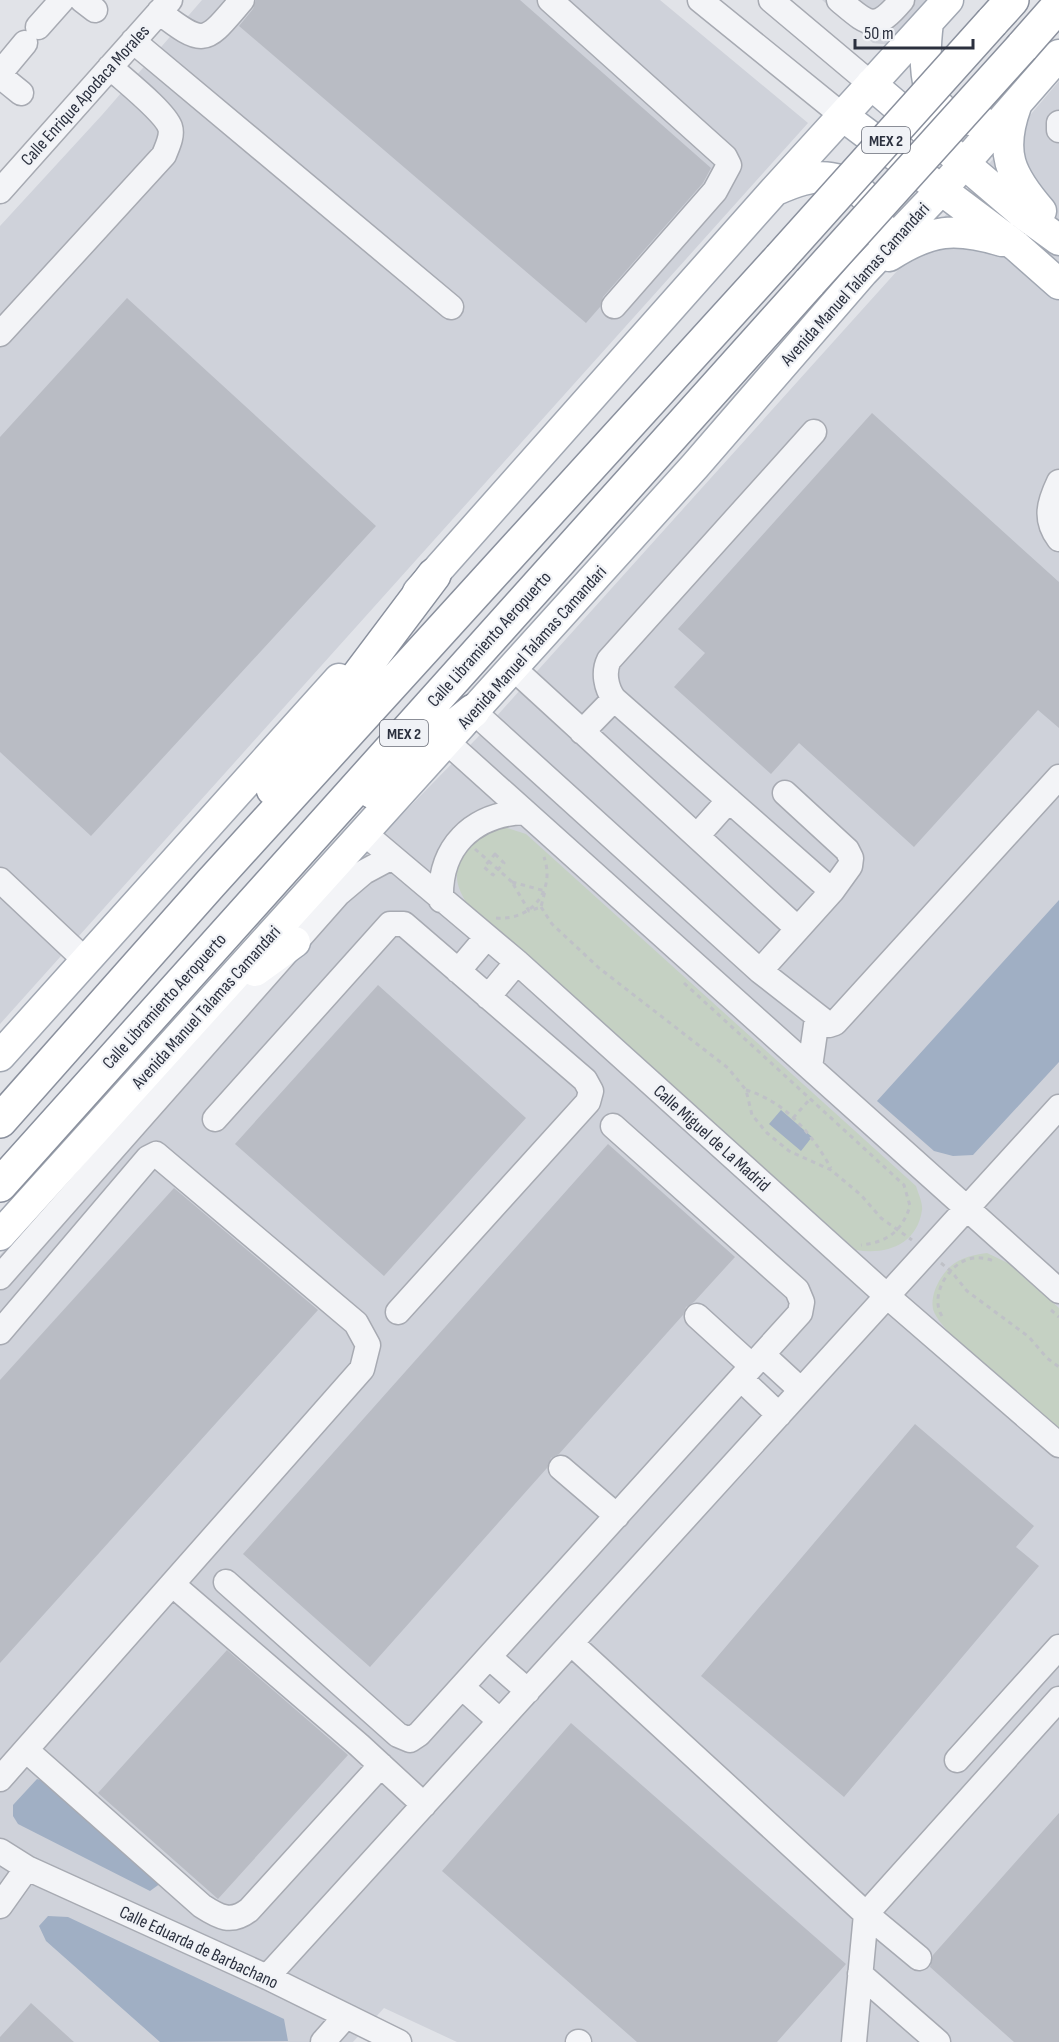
<svg xmlns="http://www.w3.org/2000/svg" width="1059" height="2042" font-family="'Sofia Sans Condensed',sans-serif">
  <style>
    .built { fill: #cfd2da }
    .green { fill: #c5d1c3 }
    .water { fill: #a0afc4 }
    .building { fill: #b9bcc4 }
    .lines { fill: none; stroke-linecap: round; stroke-linejoin: round }
    .minor-casing { stroke: #a7aab2; stroke-width: 27 }
    .major-casing { stroke: #a1a7b2; stroke-width: 33 }
    .highway-casing { stroke: #8a909d; stroke-width: 36 }
    .path { stroke: #bfc1c7; stroke-width: 3; stroke-dasharray: 4.5 4.5; stroke-linecap: butt }
    .minor { stroke: #f3f4f7; stroke-width: 24 }
    .major { stroke: #fff; stroke-width: 30 }
    .highway { stroke: #fff; stroke-width: 33 }
    .highway-bridge-casing { stroke: #8a909d; stroke-width: 36; stroke-linecap: butt }
    .highway-bridge { stroke: #fff; stroke-width: 33 }
    .labels { text-anchor: middle; stroke-width: 4.5; stroke-linejoin: round; paint-order: stroke }
    .shield { fill: #f0f2f6; stroke: #666a75; stroke-width: 1.5 }
    .shield-label { font-size: 16px; font-weight: bold; fill: #2b303e }
    .street-label { font-size: 18px; fill: #2b303e; stroke: #f0f2f6 }
  </style>
  <rect width="100%" height="100%" fill="#e1e3e8"/>
  <path class="built" d="M 202,0 L 660,0 L 808,123 L 0,1024 L 0,226 L 102,115 Z
    M 822,0 L 932,0 L 892,45 L 873,43 Z
    M 1059,81 L 1059,2042 L 457,2042 L 384,2008 L 353,2042 L 0,2042 L 0,1255 L 331,887 L 477,738 L 915,251 Z"/>
  <path class="green" d="M 504,827 L 526,834 L 916,1186 C 918,1193 923,1203 922,1210 C 917,1245 886,1255 856,1250 L 468,905 C 448,875 458,863 474,836 Z
    M 987,1253 L 1012,1265 L 1059,1308 L 1059,1432 C 1036,1411 938,1333 933,1309 C 931,1299 935,1287 941,1278 C 952,1260 966,1256 987,1253 Z"/>
  <path class="water" d="M 1059,900 L 1059,1062 L 973,1155 L 953,1156 L 934,1151 L 877,1101 Z
    M 781,1110 L 812,1137 L 801,1151 L 769,1124 Z
    M 37,1779 L 47,1782 L 161,1883 L 150,1891 L 18,1824 L 13,1816 L 13,1805 Z
    M 48,1916 L 68,1917 L 284,2019 L 288,2041 L 160,2042 L 46,1941 L 39,1926 Z"/>
  <path class="building" d="M 256,0 L 520,0 L 711,168 L 703,183 L 603,297 L 600,307 L 586,323 L 239,26 L 253,9 Z
    M 127,298 L 376,526 L 91,836 L 0,752 L 0,437 Z
    M 872,413 L 1059,582 L 1059,728 L 1038,710 L 914,847 L 799,743 L 771,774 L 674,687 L 705,653 L 678,629 Z
    M 378,985 L 526,1118 L 384,1276 L 235,1144 Z
    M 608,1144 L 735,1257 L 694,1302 L 686,1307 L 683,1315 L 559,1454 L 551,1458 L 547,1468 L 370,1667 L 243,1554 Z
    M 174,1188 L 318,1310 L 0,1663 L 0,1380 Z
    M 915,1424 L 1034,1526 L 1016,1547 L 1039,1566 L 844,1797 L 701,1676 Z
    M 227,1650 L 348,1755 L 218,1899 L 98,1793 Z
    M 571,1723 L 846,1964 L 777,2042 L 637,2042 L 442,1871 Z
    M 1059,1813 L 1059,2042 L 1014,2042 L 930,1967 L 933,1955 Z
    M 31,2003 L 74,2042 L 0,2042 L 0,2037 Z"/>
  <g class="lines">
    <g class="minor-casing">
      <path id="minor" d="M 82,0 L 95,10
        M 550,0 L 725,157 L 729,165 L 715,191 L 614,306
        M 700,0 L 843,116
        M 771,0 L 871,84
        M 839,0 C 869,25 874,33 902,0
        M 159,12 C 206,48 205,43 242,0
        M 38,27 L 62,0
        M 133,41 L 451,307
        M 0,73 L 25,43
        M 0,76 L 21,93
        M 1059,123 L 1059,130
        M 0,191 L 170,0
        M 0,334 L 164,155 C 167,147 173,136 170,127 C 164,111 124,80 110,67
        M 814,432 L 609,660 C 603,672 606,688 614,699 L 832,891
        M 1059,482 C 1049,503 1044,519 1059,539
        M 512,667 L 798,929
        M 473,711 L 760,971 L 829,1025 L 835,1023 L 1059,777
        M 582,732 L 614,699
        M 447,742 L 1059,1291
        M 364,833 L 517,962 L 887,1296 L 1059,1445
        M 697,836 L 729,800
        M 0,880 L 86,961
        M 441,900 C 439,847 472,815 523,812
        M 458,971 L 486,938
        M 760,971 L 832,891 L 850,866 L 851,858 L 847,850 L 785,793
        M 488,997 L 517,962
        M 810,1067 L 817,1018
        M 215,1119 L 390,924 L 404,924 L 585,1080 L 591,1091 L 588,1102 L 398,1312
        M 0,1277 L 338,894 L 364,872 L 392,857
        M 697,1316 L 752,1366
        M 0,1332 L 148,1158 L 156,1154 L 356,1323 L 368,1345 L 362,1369 L 0,1779
        M 763,1355 L 801,1390
        M 741,1379 L 779,1415
        M 561,1468 L 617,1516
        M 226,1582 L 398,1735 L 410,1740 L 419,1734 L 800,1313 L 802,1302 L 797,1290 L 613,1126
        M 172,1584 L 359,1745 L 424,1805
        M 571,1643 L 866,1914 L 854,2042
        M 489,1657 L 528,1691
        M 462,1687 L 500,1721
        M 26,1750 L 202,1906 C 219,1917 231,1924 249,1910 L 381,1765
        M 957,1760 L 1059,1647
        M 0,1851 L 27,1868 L 267,1977 L 399,2042
        M 0,1906 L 27,1868
        M 919,1958 L 866,1914 L 1059,1699
        M 860,1974 L 938,2042
        M 267,1977 L 1059,1107
        M 323,2042 L 345,2017
        M 578,2042 L 579,2042"/>
    </g>
    <g class="major-casing">
      <path id="major" d="M 928,22 C 923,63 920,125 980,120
        M 871,84 L 1022,213 L 1059,240
        M 1016,106 C 999,153 1010,175 1041,211
        M 843,116 L 1016,246 L 1059,284
        M 776,190 C 794,182 812,175 831,178 C 858,182 881,207 880,234
        M 889,256 C 931,229 955,227 1002,241
        M 418,592 L 774,191 L 948,0
        M 255,971 L 295,942
        M 0,1056 L 339,679
        M 0,1235 L 695,466 L 863,272 L 942,189 L 1059,55"/>
    </g>
    <g class="highway-casing">
      <path id="highway" d="M 992,22 L 1012,0
        M 1022,47 L 1059,5
        M 273,789 L 434,575
        M 373,792 L 473,711
        M 0,1121 L 211,883 L 780,258
        M 0,1185 L 810,282"/>
    </g>
    <path class="path" d="M 475,849 L 512,882
      M 495,854 L 504,863 L 493,875 L 484,867 Z
      M 512,882 L 545,891 L 541,907 L 529,911 Z
      M 541,907 L 552,924 L 599,968 L 728,1068 L 746,1090 L 752,1115 L 767,1133 L 789,1151 L 831,1170 L 861,1195 L 881,1218 L 912,1240
      M 496,918 C 531,921 556,891 544,857
      M 684,983 L 904,1185 L 910,1206 C 902,1231 888,1242 861,1245
      M 746,1090 C 786,1102 811,1133 831,1168
      M 793,1118 L 810,1099
      M 941,1263 L 951,1271 L 967,1291 L 1029,1337 L 1047,1358 L 1059,1367
      M 1051,1310 L 1059,1317
      M 942,1316 C 930,1297 946,1268 966,1260 C 975,1256 986,1258 994,1261"/>
    <use href="#minor" class="minor"/>
    <use href="#major" class="major"/>
    <use href="#highway" class="highway"/>
    <g class="highway-bridge-casing">
      <path id="highway-bridge" d="M 780,258 L 992,22
        M 810,282 L 1022,47"/>
    </g>
    <use href="#highway-bridge" class="highway-bridge"/>
  </g>
  <g class="labels">
    <g class="shield">
      <rect x="862" y="127" width="48" height="26" rx="4.5"/>
      <rect x="380" y="720" width="48" height="26" rx="4.5"/>
    </g>
    <g class="shield-label">
      <text x="886" y="146">MEX 2</text>
      <text x="404" y="739">MEX 2</text>
    </g>
    <g class="street-label">
      <text transform="translate(85 95) rotate(-48)" y="6">Calle Enrique Apodaca Morales</text>
      <text transform="translate(855 284) rotate(-48)" y="6">Avenida Manuel Talamas Camandari</text>
      <text transform="translate(489 639) rotate(-48)" y="6">Calle Libramiento Aeropuerto</text>
      <text transform="translate(532 647) rotate(-48)" y="6">Avenida Manuel Talamas Camandari</text>
      <text transform="translate(164 1001) rotate(-48)" y="6">Calle Libramiento Aeropuerto</text>
      <text transform="translate(206 1007) rotate(-48)" y="6">Avenida Manuel Talamas Camandari</text>
      <text transform="translate(712 1138) rotate(42)" y="6">Calle Miguel de La Madrid</text>
      <text transform="translate(199 1947) rotate(25)" y="6">Calle Eduarda de Barbachano</text>
    </g>
  </g>
  <path d="M855 39v9h118v-9" fill="none" stroke="#2b303e" stroke-width="3"/>
  <text x="864" y="39" font-size="18" fill="#2b303e" stroke="#f0f2f6" stroke-width="4.5" paint-order="stroke">50 m</text>
</svg>
